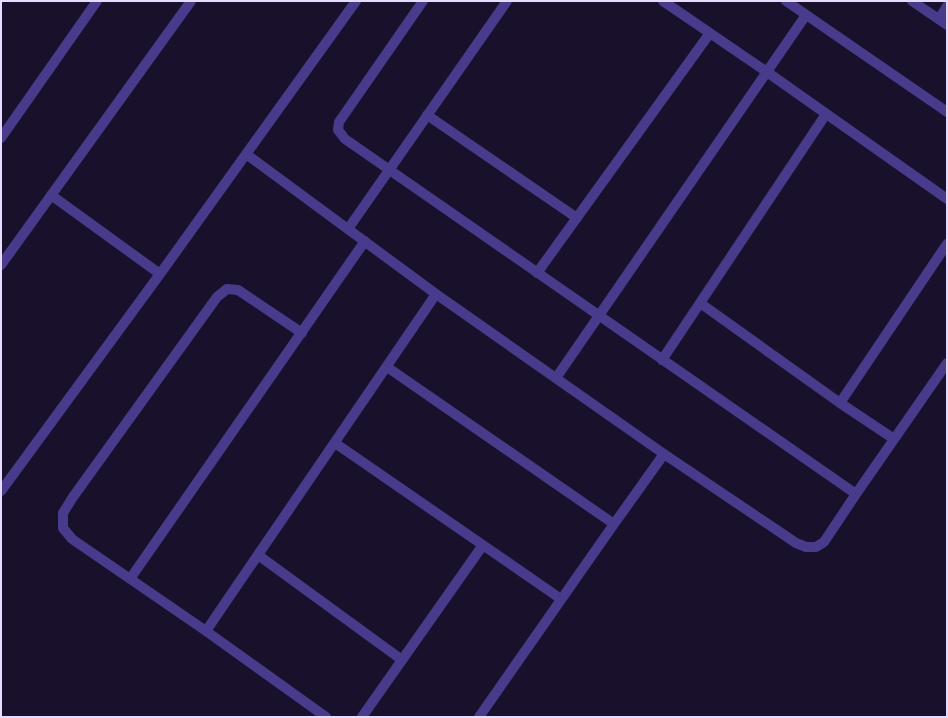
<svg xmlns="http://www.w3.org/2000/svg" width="948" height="718" font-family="Ubuntu,sans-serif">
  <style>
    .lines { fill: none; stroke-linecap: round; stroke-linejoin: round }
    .street { stroke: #483b8c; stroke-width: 10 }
  </style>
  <rect width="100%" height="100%" fill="#19112c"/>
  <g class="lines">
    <path class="street" d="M 423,1 L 339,122 L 338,130 L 345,139 L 856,494
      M 663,1 L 767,72 L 947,199
      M 786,1 L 947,112
      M 912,1 L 947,25
      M 939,19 L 947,6
      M 427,115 L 577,218
      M 1,138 L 97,1
      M 246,154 L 436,294 L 664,454 L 796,543 L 806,547 L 816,547 L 824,542 L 856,494 L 947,363
      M 51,195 L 160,274
      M 348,229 L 507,1
      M 1,265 L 191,1
      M 537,273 L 710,33
      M 700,303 L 840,403 L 894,439
      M 302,333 L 238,290 L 227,289 L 217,297 L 73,497 L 63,513 L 63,528 L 72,539 L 206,631 L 326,717
      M 662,360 L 826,114
      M 387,367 L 614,524
      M 556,378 L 806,15
      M 840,403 L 947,244
      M 335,443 L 561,599
      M 1,491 L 160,274 L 356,1
      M 258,555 L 402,660
      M 130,579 L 365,241
      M 206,631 L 436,294
      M 362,717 L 483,545
      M 479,717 L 614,524 L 664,454"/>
  </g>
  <rect width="948" height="718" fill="none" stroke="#e5dcff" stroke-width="4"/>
</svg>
